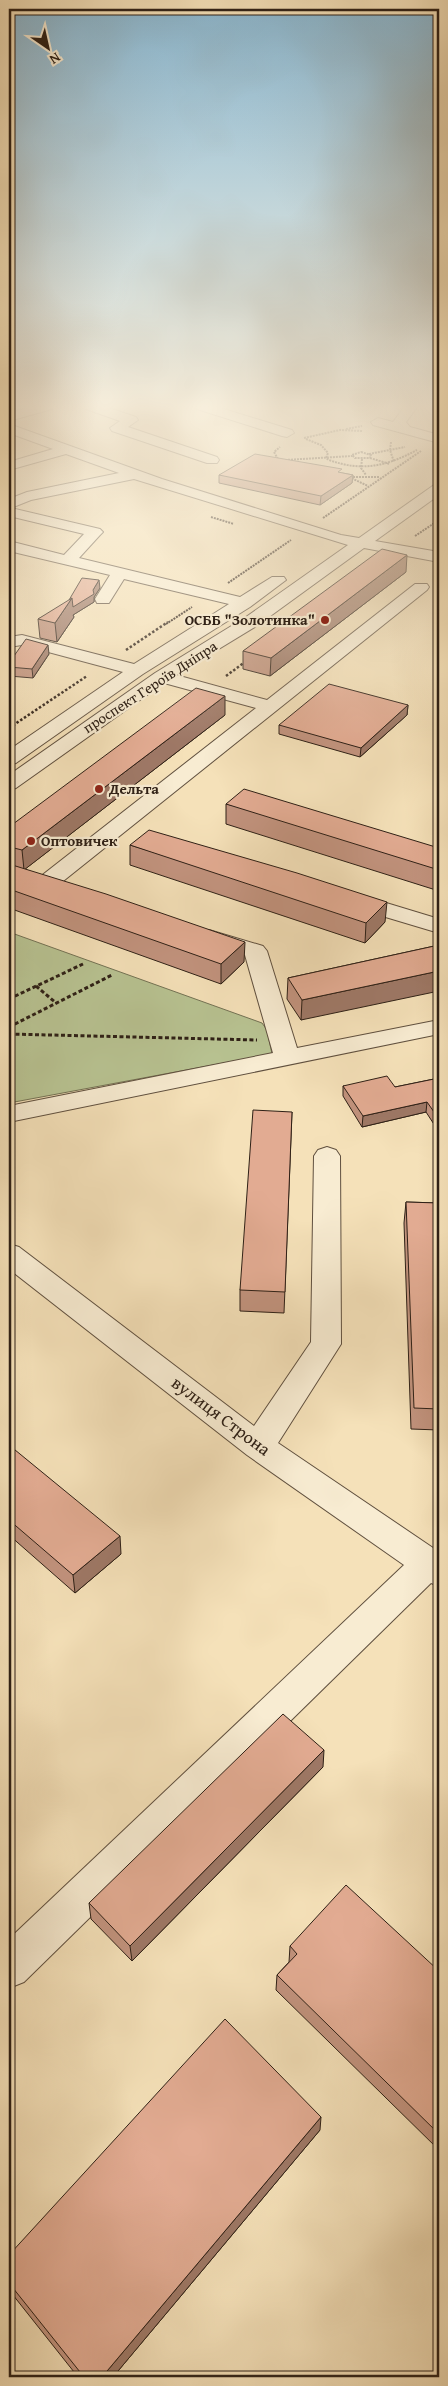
<svg xmlns="http://www.w3.org/2000/svg" width="448" height="2386" font-family="'Gentium Book Plus',serif">
  <style>
    .green { fill: #b8c392; stroke: #737254 }
    .lines { fill: none; stroke-linecap: round; stroke-linejoin: round }
    .minor-casing { stroke: #60503f; stroke-width: 2 }
    .path-far2 { stroke: #2e2016; stroke-width: 2; stroke-dasharray: 2 1; stroke-linecap: butt }
    .path-far1 { stroke: #2e2016; stroke-width: 2.5; stroke-dasharray: 2.5 2; stroke-linecap: butt }
    .path { stroke: #2e2016; stroke-width: 3; stroke-dasharray: 4 2.5; stroke-linecap: butt }
    .minor { fill: #f8ecd2; fill-rule: evenodd }
    .wall { fill: #c2937e; stroke: #2e2016 }
    .shaded-wall { fill: #9e7866; stroke: #2e2016 }
    .building { fill: #e2ab92; stroke: #2e2016 }
    .poi-dot { fill: #8f2418; stroke: #f8ecd2; stroke-width: 2 }
    .labels { text-anchor: middle; stroke-width: 4.5; stroke-linejoin: round; paint-order: stroke }
    .far-poi-label { font-size: 15px; font-weight: bold; fill: #2e2016; stroke: #f8ecd2; text-anchor: start }
    .far-street-label { font-size: 15px; fill: #2e2016; stroke: #f8ecd2 }
    .street-label { font-size: 18px; fill: #2e2016; stroke: #f8ecd2 }
  </style>
  <rect width="100%" height="100%" fill="#f5e1b9"/>
  <filter id="stains"><feTurbulence type="fractalNoise" baseFrequency=".004" numOctaves="4"/><feColorMatrix values="0 0 0 0 .2 0 0 0 0 .09 0 0 0 0 .02 0 0 0 .5 -.17"/></filter>
  <radialGradient id="worn" r=".72"><stop offset=".6" stop-color="#630" stop-opacity="0"/><stop offset="1" stop-color="#630" stop-opacity=".3"/></radialGradient>
  <path class="green" d="M 9,932 L 262,1023 L 267,1030 L 272,1054 L 9,1103 Z"/>
  <g class="lines">
    <g class="minor-casing">
      <path id="minor" d="M 34,406 L 54,406 L 52,409 L 9,421 L 9,413 Z
        M 85,406 L 103,406 L 136,417 L 138,420 L 128,427 L 217,457 L 219,460 L 217,463 L 207,463 L 112,431 L 110,428 L 120,421 L 86,409 Z
        M 195,406 L 214,406 L 292,430 L 294,433 L 287,437 L 282,436 L 197,409 Z
        M 405,406 L 418,406 L 406,422 L 410,427 L 439,435 L 439,443 L 373,425 L 371,422 L 378,418 L 393,422 Z
        M 9,424 L 162,479 L 341,535 L 359,538 L 434,485 L 439,484 L 439,495 L 375,541 L 439,552 L 439,562 L 364,548 L 258,625 L 176,675 L 267,700 L 415,584 L 427,584 L 429,587 L 427,590 L 52,890 L 44,892 L 36,890 L 33,885 L 36,880 L 256,708 L 164,683 L 16,788 L 9,790 L 9,775 L 155,673 L 246,617 L 348,545 L 134,479 L 31,500 L 11,508 L 100,529 L 103,532 L 100,535 L 79,558 L 240,597 L 272,577 L 284,577 L 286,580 L 250,607 L 143,674 L 16,763 L 9,765 L 9,750 L 123,672 L 22,645 L 9,647 L 9,637 L 22,635 L 134,664 L 229,604 L 124,579 L 109,603 L 97,603 L 95,599 L 110,575 L 9,551 L 9,541 L 64,555 L 84,534 L 9,516 L 9,499 L 27,492 L 119,473 L 66,454 L 9,470 L 9,462 L 53,449 L 9,433 Z
        M 350,892 L 439,919 L 439,933 L 342,904 L 339,899 L 342,894 Z
        M 209,930 L 263,946 L 267,951 L 297,1048 L 439,1020 L 439,1034 L 9,1122 L 9,1106 L 273,1053 L 245,955 L 201,942 L 198,937 L 201,932 Z
        M 327,1147 L 336,1150 L 340,1156 L 341,1344 L 278,1443 L 439,1552 L 439,1586 L 431,1583 L 24,1982 L 9,1988 L 9,1939 L 404,1565 L 247,1455 L 9,1269 L 9,1244 L 19,1247 L 254,1426 L 311,1342 L 314,1156 L 318,1150 Z"/>
    </g>
    <path class="path-far2" d="M 346,429 L 362,426
      M 304,438 L 340,430 L 362,431
      M 306,439 L 321,445 L 328,453 L 326,458 L 329,460 C 362,472 387,466 417,450
      M 391,442 L 390,450 L 394,462
      M 361,452 L 371,455 L 370,458 L 355,458 L 352,455 Z
      M 369,454 L 405,447
      M 370,458 L 390,464
      M 278,459 L 274,452 L 280,447
      M 362,459 L 361,468 L 366,475
      M 285,460 L 352,456
      M 349,477 L 368,486
      M 350,477 L 380,477
      M 211,517 L 234,524
      M 323,518 L 421,451
      M 415,536 L 439,520
      M 228,583 L 291,540
      M 166,624 L 192,607"/>
    <path class="path-far1" d="M 126,650 L 168,622
      M 226,676 L 245,662
      M 9,728 L 87,676"/>
    <path class="path" d="M 36,986 L 56,1003
      M 9,999 L 83,964
      M 9,1027 L 112,975
      M 9,1034 L 257,1040"/>
    <use href="#minor" class="minor"/>
  </g>
  <path class="wall" d="M 342,473 L 353,475 L 352,483 L 320,505 L 219,483 L 219,475 Z
    M 406,572 L 270,676 L 243,669 L 243,651 Z
    M 100,588 L 94,597 L 94,602 L 73,615 L 74,617 L 57,642 L 40,638 L 38,619 Z
    M 49,654 L 33,678 L 9,676 L 9,663 Z
    M 408,705 L 407,715 L 360,757 L 279,734 L 279,725 Z
    M 225,715 L 25,869 L 244,962 L 221,984 L 9,908 L 9,827 Z
    M 226,804 L 439,848 L 439,891 L 226,824 Z
    M 130,845 L 385,922 L 365,943 L 130,865 Z
    M 439,945 L 301,1020 L 287,999 L 288,978 Z
    M 439,1078 L 439,1132 L 426,1112 L 362,1127 L 343,1096 L 343,1086 L 395,1087 Z
    M 292,1112 L 284,1313 L 240,1311 L 240,1290 Z
    M 406,1202 L 439,1203 L 439,1430 L 411,1429 L 404,1223 Z
    M 9,1445 L 121,1554 L 75,1593 L 9,1535 Z
    M 323,1767 L 132,1961 L 91,1919 L 89,1903 Z
    M 290,1946 L 439,1971 L 439,2150 L 276,1990 L 277,1975 L 289,1962 Z
    M 320,2130 L 113,2377 L 78,2377 L 9,2290 L 9,2255 Z"/>
  <path class="shaded-wall" d="M 353,475 L 352,483 L 320,505 L 321,496 Z
    M 407,555 L 406,572 L 270,676 L 271,658 Z
    M 99,580 L 100,588 L 94,597 L 94,602 L 73,615 L 74,617 L 57,642 L 55,623 L 72,598 L 93,590 Z
    M 48,645 L 49,654 L 33,678 L 32,669 Z
    M 225,696 L 225,715 L 24,870 L 22,850 Z
    M 408,705 L 407,715 L 360,757 L 361,748 Z
    M 9,847 L 10,847 L 12,866 L 9,868 Z
    M 387,902 L 385,922 L 365,943 L 366,923 Z
    M 245,942 L 244,962 L 221,984 L 221,964 Z
    M 439,971 L 439,991 L 301,1020 L 302,1000 Z
    M 427,1102 L 426,1112 L 362,1127 L 363,1116 Z
    M 120,1536 L 121,1554 L 75,1593 L 73,1575 Z
    M 324,1750 L 323,1767 L 132,1961 L 130,1946 Z
    M 321,2117 L 320,2130 L 113,2377 L 102,2377 Z"/>
  <path class="building" d="M 255,454 L 342,469 L 338,472 L 353,475 L 321,496 L 219,475 Z
    M 382,549 L 407,555 L 271,658 L 243,651 Z
    M 82,578 L 99,580 L 93,590 L 94,594 L 73,607 L 72,598 L 69,600 Z
    M 72,598 L 55,623 L 38,619 Z
    M 26,639 L 48,645 L 32,669 L 9,667 L 9,663 Z
    M 329,684 L 408,705 L 361,748 L 279,725 Z
    M 196,688 L 225,696 L 22,850 L 10,847 L 9,847 L 9,827 Z
    M 244,789 L 439,848 L 439,870 L 226,804 Z
    M 149,830 L 297,873 L 387,902 L 366,923 L 130,845 Z
    M 9,864 L 106,894 L 245,942 L 221,964 L 9,889 Z
    M 439,945 L 439,971 L 302,1000 L 288,978 Z
    M 387,1076 L 395,1087 L 439,1078 L 439,1119 L 427,1102 L 363,1116 L 343,1086 Z
    M 253,1110 L 292,1112 L 285,1292 L 240,1290 Z
    M 406,1202 L 439,1203 L 439,1409 L 414,1408 Z
    M 9,1445 L 120,1536 L 73,1575 L 9,1520 Z
    M 283,1714 L 324,1750 L 130,1946 L 89,1903 Z
    M 346,1885 L 439,1971 L 439,2134 L 277,1975 L 297,1954 L 290,1946 Z
    M 225,2019 L 321,2117 L 102,2377 L 84,2377 L 9,2283 L 9,2255 Z"/>
  <linearGradient id="sky" x2="0" y2="1"><stop stop-color="#89b8d3"/><stop offset="0.55" stop-color="#faf2e0"/><stop offset="1" stop-color="#faf2e0" stop-opacity="0"/></linearGradient>
  <rect width="448" height="740" fill="url(#sky)"/>
  <g class="poi-dot">
    <circle cx="325" cy="620" r="5"/>
    <circle cx="99" cy="789" r="5"/>
    <circle cx="31" cy="841" r="5"/>
  </g>
  <g class="labels">
    <g class="far-poi-label">
      <text x="315" y="625" text-anchor="end">ОСББ "Золотинка"</text>
      <text x="109" y="794">Дельта</text>
      <text x="41" y="846">Оптовичек</text>
    </g>
    <g class="far-street-label">
      <text transform="translate(150 687) rotate(-33)" y="5">проспект Героїв Дніпра</text>
    </g>
    <g class="street-label">
      <text transform="translate(221 1416) rotate(37)" y="6">вулиця Строна</text>
    </g>
  </g>
  <rect width="448" height="2386" fill="none" stroke="#f5e1b9" stroke-width="30"/>
  <rect x="10" y="10" width="428" height="2366" fill="none" stroke="#2e2016" stroke-width="2.5"/>
  <rect x="15" y="15" width="418" height="2356" fill="none" stroke="#2e2016"/>
  <g transform="translate(48 48) rotate(146)" stroke="#f8ecd2" stroke-width="4" paint-order="stroke">
  <path d="M0-4L9 19L0 12L-9 19Z" fill="#2e2016"/>
  <text y="-8" font-size="14" font-weight="bold" text-anchor="middle" fill="#2e2016">N</text>
  </g>
  <rect width="100%" height="100%" filter="url(#stains)"/>
  <rect width="100%" height="100%" fill="url(#worn)"/>
</svg>
